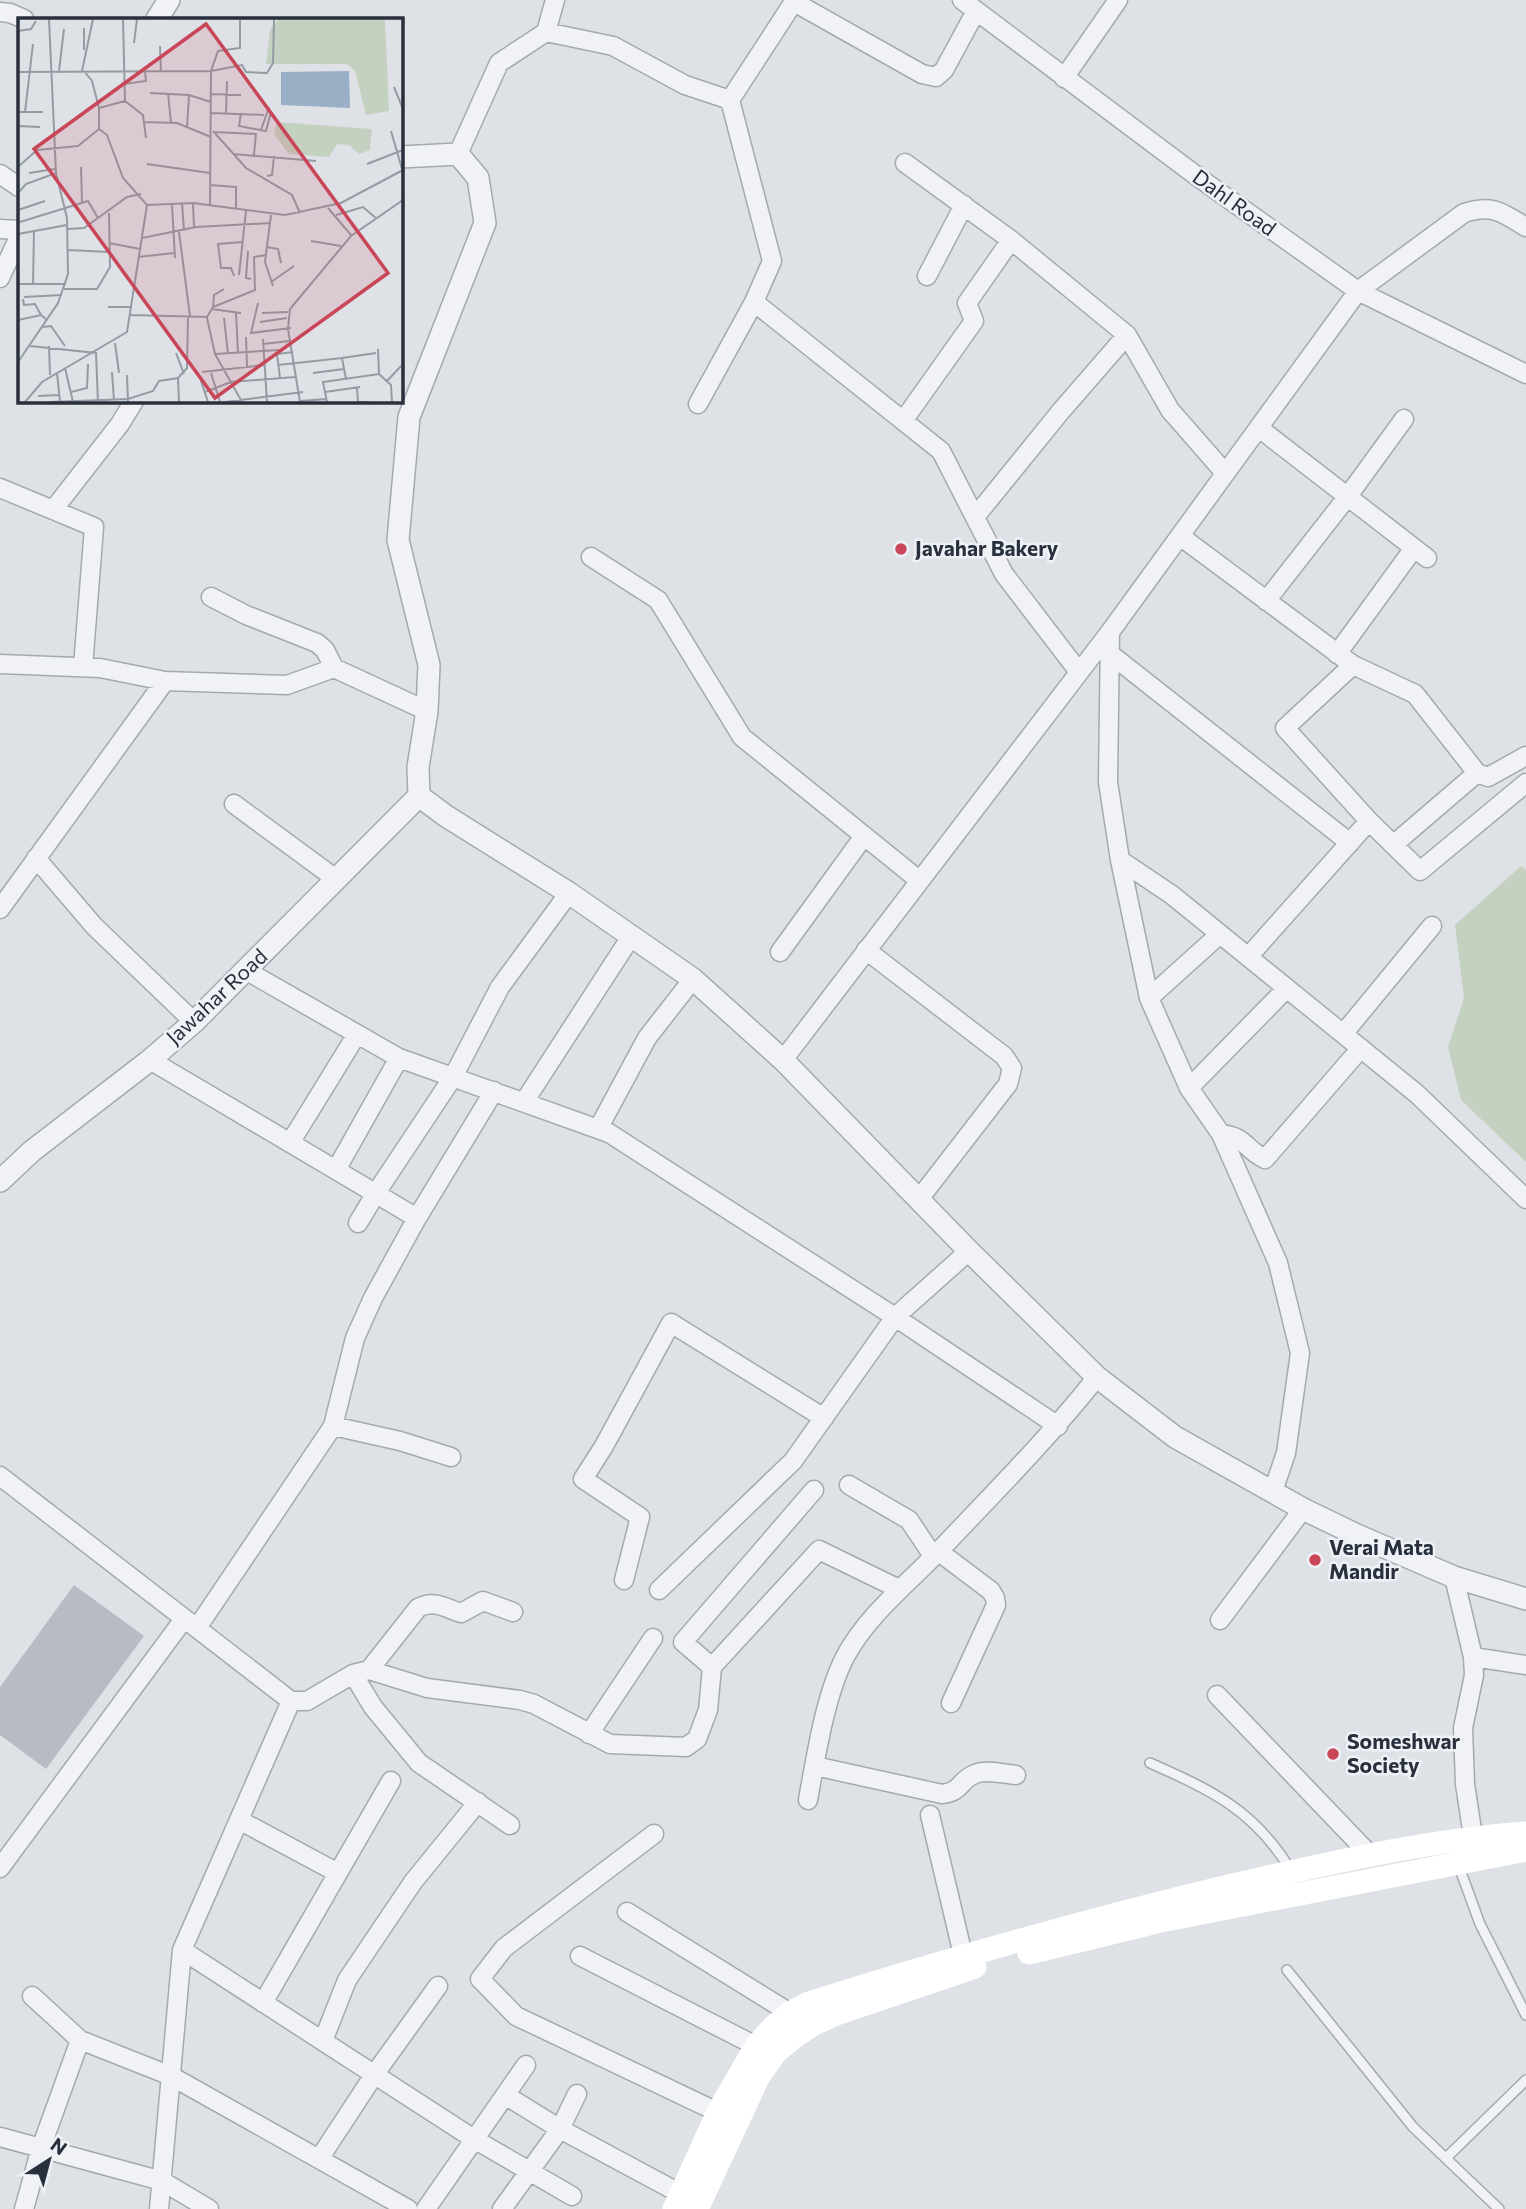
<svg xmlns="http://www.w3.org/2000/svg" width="1526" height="2209" font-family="Commissioner,sans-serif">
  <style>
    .green { fill: #c4d1c0 }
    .building { fill: #b6bbc4 }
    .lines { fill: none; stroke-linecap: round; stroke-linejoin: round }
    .service-casing { stroke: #a4a9b1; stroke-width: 12 }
    .minor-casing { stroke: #a4a9b1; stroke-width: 21 }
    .tertiary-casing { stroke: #a4a9b1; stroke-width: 24 }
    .service { stroke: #f1f2f6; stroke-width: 9 }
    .minor { stroke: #f1f2f6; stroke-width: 18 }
    .tertiary { stroke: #f1f2f6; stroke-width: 21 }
    .secondary { stroke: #fff; stroke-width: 23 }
    .poi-dot { fill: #c94658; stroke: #eef1f5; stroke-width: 2.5 }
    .labels { text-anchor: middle; stroke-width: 5; stroke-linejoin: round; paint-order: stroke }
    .street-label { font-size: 21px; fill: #28303e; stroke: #eef1f5 }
    .poi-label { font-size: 21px; font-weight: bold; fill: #28303e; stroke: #eef1f5; text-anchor: start }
    .inset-road { fill: none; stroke: #959ba3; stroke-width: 2 }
    .view { fill: #c94658; fill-opacity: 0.15; stroke: #c94658; stroke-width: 3.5 }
    .inset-edge { fill: none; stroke: #28303e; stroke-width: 3.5 }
  </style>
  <rect width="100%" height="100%" fill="#dee2e7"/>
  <path class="green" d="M 1521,866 L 1526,870 L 1526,1162 L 1461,1100 L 1448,1047 L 1464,998 L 1455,925 Z"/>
  <path class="building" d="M 74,1585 L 144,1636 L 46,1769 L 0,1735 L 0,1687 Z"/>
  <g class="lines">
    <g class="service-casing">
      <path id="service" d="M 1150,1763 C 1211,1790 1254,1810 1290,1869
        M 1458,1864 L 1480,1924 L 1526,2015
        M 1287,1970 L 1413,2127 L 1499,2209
        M 1446,2158 L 1526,2080"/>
    </g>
    <g class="minor-casing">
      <path id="minor" d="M 962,0 L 1202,180 L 1358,291 L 1526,374
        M 794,2 L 922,74 L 936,77 L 944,70 L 976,11
        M 0,12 L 10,13 L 24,19
        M 546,32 L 555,0
        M 1064,78 L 1118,0
        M 458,154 L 499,63 L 546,32 L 613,46 L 685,85 L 730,100 L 795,0
        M 905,163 L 1011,240 L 1127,335 L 1170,410 L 1225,473
        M 0,174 L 19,187
        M 0,229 L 19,230
        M 927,276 L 964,205
        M 0,278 L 19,237
        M 754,302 L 941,451 L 1004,574 L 1079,672
        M 698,404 L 754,302 L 772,261 L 730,100
        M 903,421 L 974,321 L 967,303 L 1011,240
        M 1259,428 L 1427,558
        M 0,488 L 94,527 L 83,667
        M 53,510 L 120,424 L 134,401
        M 975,517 L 1061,411 L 1127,335
        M 1180,536 L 1353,665 L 1415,694 L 1477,773
        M 591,557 L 658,600 L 742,737 L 920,881
        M 211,597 L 246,615 L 317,643 L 325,650 L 334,668
        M 1266,601 L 1348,496 L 1404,419
        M 1110,632 L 1108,782 L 1120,860 L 1149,998 L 1189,1088 L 1221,1134 L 1278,1263 L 1300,1353 L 1286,1453 L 1273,1491
        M 1109,653 L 1350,843
        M 1337,654 L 1414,548
        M 0,664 L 100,668 L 165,681 L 287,685 L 334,668 L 427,711
        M 1353,665 L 1285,728 L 1369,821 L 1420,871 L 1526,783
        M 234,804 L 336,879
        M 1393,845 L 1477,773 L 1488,777 L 1526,756
        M 36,858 L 94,926 L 194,1022
        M 1120,860 L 1172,895 L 1417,1094 L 1526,1199
        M 0,909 L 165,681
        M 866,950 L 1004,1056 L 1012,1068 L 1008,1084 L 919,1199
        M 780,952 L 864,836
        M 1248,957 L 1369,821
        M 247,971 L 399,1058 L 609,1133 L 895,1317 L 1058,1426
        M 1149,998 L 1220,934
        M 1343,1034 L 1432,926
        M 150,1060 L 417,1218
        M 783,1060 L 1110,632 L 1358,291 L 1464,213 C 1494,204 1501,212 1526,227
        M 1189,1088 L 1287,988
        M 524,1102 L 632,935
        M 598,1129 L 647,1038 L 693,979
        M 1221,1134 C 1247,1137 1244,1149 1265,1159 L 1361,1048
        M 290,1143 L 357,1034
        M 336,1170 L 399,1058
        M 358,1223 L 376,1193 L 453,1077 L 500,987 L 569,893
        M 333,1426 L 400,1441 L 451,1457
        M 0,1476 L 291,1701 L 307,1701 L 353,1674 L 369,1670 L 427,1688 L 520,1700 L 534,1704 L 610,1744 L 686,1747 L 697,1739 L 708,1710 L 712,1667 L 819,1550 L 899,1589
        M 849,1485 L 909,1520 L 933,1556
        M 938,1551 L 991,1591 L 995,1598 L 996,1605 L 951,1703
        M 1454,1577 L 1473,1657 L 1474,1675 L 1463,1728 L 1465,1784 L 1473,1837
        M 624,1580 L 640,1517 L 583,1479 L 604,1446 L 671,1323 L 824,1418
        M 659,1590 L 793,1461 L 895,1317 L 969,1251
        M 1220,1620 L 1303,1509
        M 197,1628 L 333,1426 L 355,1338 L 373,1298 L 417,1218 L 494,1091
        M 1473,1657 L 1526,1665
        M 712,1667 L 683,1642 L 814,1490
        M 369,1670 L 418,1608 C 434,1599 445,1608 461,1613 L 483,1601 L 513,1612
        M 353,1674 L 373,1707 L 419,1763 L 510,1825
        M 1217,1695 L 1371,1856
        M 589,1734 L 653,1638
        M 815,1766 L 942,1794 C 962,1792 959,1780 975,1774 C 986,1769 1004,1774 1016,1775
        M 808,1800 C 816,1756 825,1696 845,1657 C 867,1616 904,1587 936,1554 C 991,1496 1047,1440 1097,1377
        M 930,1815 L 963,1955
        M 239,1820 L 338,1873
        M 654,1834 L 504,1948 L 480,1979 L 516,2016 L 728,2117
        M 0,1868 L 184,1619
        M 627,1912 L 790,2013
        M 182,1950 L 474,2139 L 572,2196
        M 580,1956 L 756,2046
        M 32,1996 L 80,2040 L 171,2076 L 408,2209
        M 263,2003 L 391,1781
        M 323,2041 L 347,1980 L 413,1882 L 478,1802
        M 505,2095 L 560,2129 L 681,2194
        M 0,2137 L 162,2181 L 209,2209
        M 319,2159 L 374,2075 L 438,1986
        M 24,2209 L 41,2148 L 80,2040
        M 159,2209 L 182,1950 L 291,1701
        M 426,2209 L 526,2065
        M 502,2209 L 560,2129 L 577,2094"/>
    </g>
    <g class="tertiary-casing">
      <path id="tertiary" d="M 157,19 L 169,0
        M 401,157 L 458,154 L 478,178 L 485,223 L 409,417 L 398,540 L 429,665 L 427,711 L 418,767 L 419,796 L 446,816 L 569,893 L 693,979 L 783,1060 L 969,1251 L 1097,1377 L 1175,1437 L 1303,1509 L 1359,1536 L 1454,1577 L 1526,1599
        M 0,1181 L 32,1151 L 150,1060 L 194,1022 L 419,796"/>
    </g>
    <use href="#service" class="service"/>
    <use href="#minor" class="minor"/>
    <use href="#tertiary" class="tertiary"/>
    <path class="secondary" d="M 1029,1953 L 1161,1921 L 1526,1850
      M 674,2209 L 718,2112 L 756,2046 L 773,2027 L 790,2013 L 809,2003 C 949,1959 1090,1919 1233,1885 C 1329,1863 1428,1840 1526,1833
      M 697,2209 L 759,2076 L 776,2052 L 793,2038 L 814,2024 L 839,2013 L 975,1967"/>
  </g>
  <g class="poi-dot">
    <circle cx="901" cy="549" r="7"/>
    <circle cx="1315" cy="1560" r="7"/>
    <circle cx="1333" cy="1754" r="7"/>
  </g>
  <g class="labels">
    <g class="street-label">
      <text transform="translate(1234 203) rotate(36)" y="7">Dahl Road</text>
      <text transform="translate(217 997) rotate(-43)" y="7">Jawahar Road</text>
    </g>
    <g class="poi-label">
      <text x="915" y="556">Javahar Bakery</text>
      <text x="1329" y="1555">Verai Mata<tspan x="1329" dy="24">Mandir</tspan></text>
      <text x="1347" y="1749">Someshwar<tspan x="1347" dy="24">Society</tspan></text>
    </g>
  </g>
  <g transform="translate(18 18)">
    <rect width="385" height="385" fill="#dee2e7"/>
    <path d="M 261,1 L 367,1 L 371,93 L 348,97 L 337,53 L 329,46 L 248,46 L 252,12 ZM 259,104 L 354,111 L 352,132 L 341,136 L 331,127 L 319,126 L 311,139 L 271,136 L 256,116 Z" fill="#c4d1c0"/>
    <path d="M 331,53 L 332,90 L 263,87 L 263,54 Z" fill="#9aafc6"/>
    <path class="inset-road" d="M 0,13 L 13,11 L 18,3M 116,25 L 119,1M 142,28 L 143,53M 66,32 L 66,10M 41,53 L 46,11M 64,53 L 75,1M 66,53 L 74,63 L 81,90M 0,54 L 193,53 L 224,47 L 228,54 L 249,55 L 255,45 L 256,1M 106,66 L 128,63 L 127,53M 376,69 L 385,91M 132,75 L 171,77 L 193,84M 150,75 L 153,105M 193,76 L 223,77M 107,83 L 125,97 L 128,120M 0,94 L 25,94M 7,94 L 15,26M 193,95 L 246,97M 208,95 L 209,63M 223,95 L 221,108 L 248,113 L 253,94M 126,104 L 159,105 L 193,119M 0,108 L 22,109M 169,110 L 171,77M 81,111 L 81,90 L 107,83 L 105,1M 243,112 L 251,89M 195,113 L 228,150 L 274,177 L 282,195M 373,113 L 384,151M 195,114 L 238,116M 215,136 L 298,143M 236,137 L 238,115M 129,146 L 192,155M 349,146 L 385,132M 0,149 L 19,132 L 60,128 L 81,111 L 89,117 L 105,160 L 129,187 L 175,185 L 267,197 L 323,185 L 385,152M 63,149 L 64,184M 11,155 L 37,151M 249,158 L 254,157 L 256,138M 192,167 L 218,169 L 218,191M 0,175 L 8,166 L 38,155M 164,185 L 166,213M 175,185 L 176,210M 154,186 L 157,240M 192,187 L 193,53 L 200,33 L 222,30 L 222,1M 310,190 L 333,217M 0,192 L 27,183M 253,197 L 247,244 L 255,268M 318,197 L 345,189 L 359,201M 2,204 L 70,183 L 80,200M 50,211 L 66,210 L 109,179 L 123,176M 161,214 L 172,298M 0,216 L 49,207M 124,220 L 178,209 L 253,205M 293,223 L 323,228M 91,225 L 122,231M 249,229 L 260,231 L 263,245M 50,232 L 91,234M 230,233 L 228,260 L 233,261M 120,239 L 156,235M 221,257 L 228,193M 216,258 L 213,250 L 203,250 L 200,226 L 225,224M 253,264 L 276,248M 0,266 L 48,266M 15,266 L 16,214M 46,271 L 79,271 L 92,249 L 91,195M 6,279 L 44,277M 5,281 L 6,287 L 17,286 L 23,297M 240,285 L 233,315 L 273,310M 90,289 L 113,289M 195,289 L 196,277 L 206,271M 193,291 L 223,295M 218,295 L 220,335M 244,295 L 270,294M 112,297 L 189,299 L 195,289 L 237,272 L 236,239 L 248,237M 189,300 L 197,336 L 224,384M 206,300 L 210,336M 0,302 L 23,297 L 29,302M 242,304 L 269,300M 25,309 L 33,308 L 47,328M 228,319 L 229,349M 245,321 L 249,384M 97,325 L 101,355M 245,326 L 271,323M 12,328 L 78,335 L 80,384M 31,328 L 32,357M 360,331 L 361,356M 158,335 L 166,356M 197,336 L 261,332M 324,340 L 358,335M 0,344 L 40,285 L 50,256 L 49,200 L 38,155 L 31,1M 260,347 L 324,340 L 328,361M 47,350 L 55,384M 94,354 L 96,383M 184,354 L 246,347M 39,355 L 42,384M 193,355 L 202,384M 295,355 L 326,351M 109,357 L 110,384M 160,360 L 161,384M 262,360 L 259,336 L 275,334M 183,363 L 190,384M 369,363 L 385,346M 339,370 L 340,384 L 351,384M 53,374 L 69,370 L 70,346M 187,374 L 213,364 L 277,359M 307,374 L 342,369M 20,378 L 41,377M 282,383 L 308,381M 7,384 L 24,364 L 109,314 L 129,187M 32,384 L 110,381 L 135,373 L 141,363 L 160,360 L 169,350 L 170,299M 207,384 L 285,374M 282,384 L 270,311 L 272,291 L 333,218 L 385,182M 309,384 L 305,364 L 361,356 L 373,367 L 374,384"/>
    <path class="view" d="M 188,6 L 370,255 L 197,380 L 16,131 Z"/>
    <rect width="385" height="385" class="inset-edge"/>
  </g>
  <g transform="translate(49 2160) rotate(36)" stroke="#eef1f5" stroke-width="5" paint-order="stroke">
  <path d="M0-5L12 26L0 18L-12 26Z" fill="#28303e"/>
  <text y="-10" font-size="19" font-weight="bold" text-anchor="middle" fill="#28303e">N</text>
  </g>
</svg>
